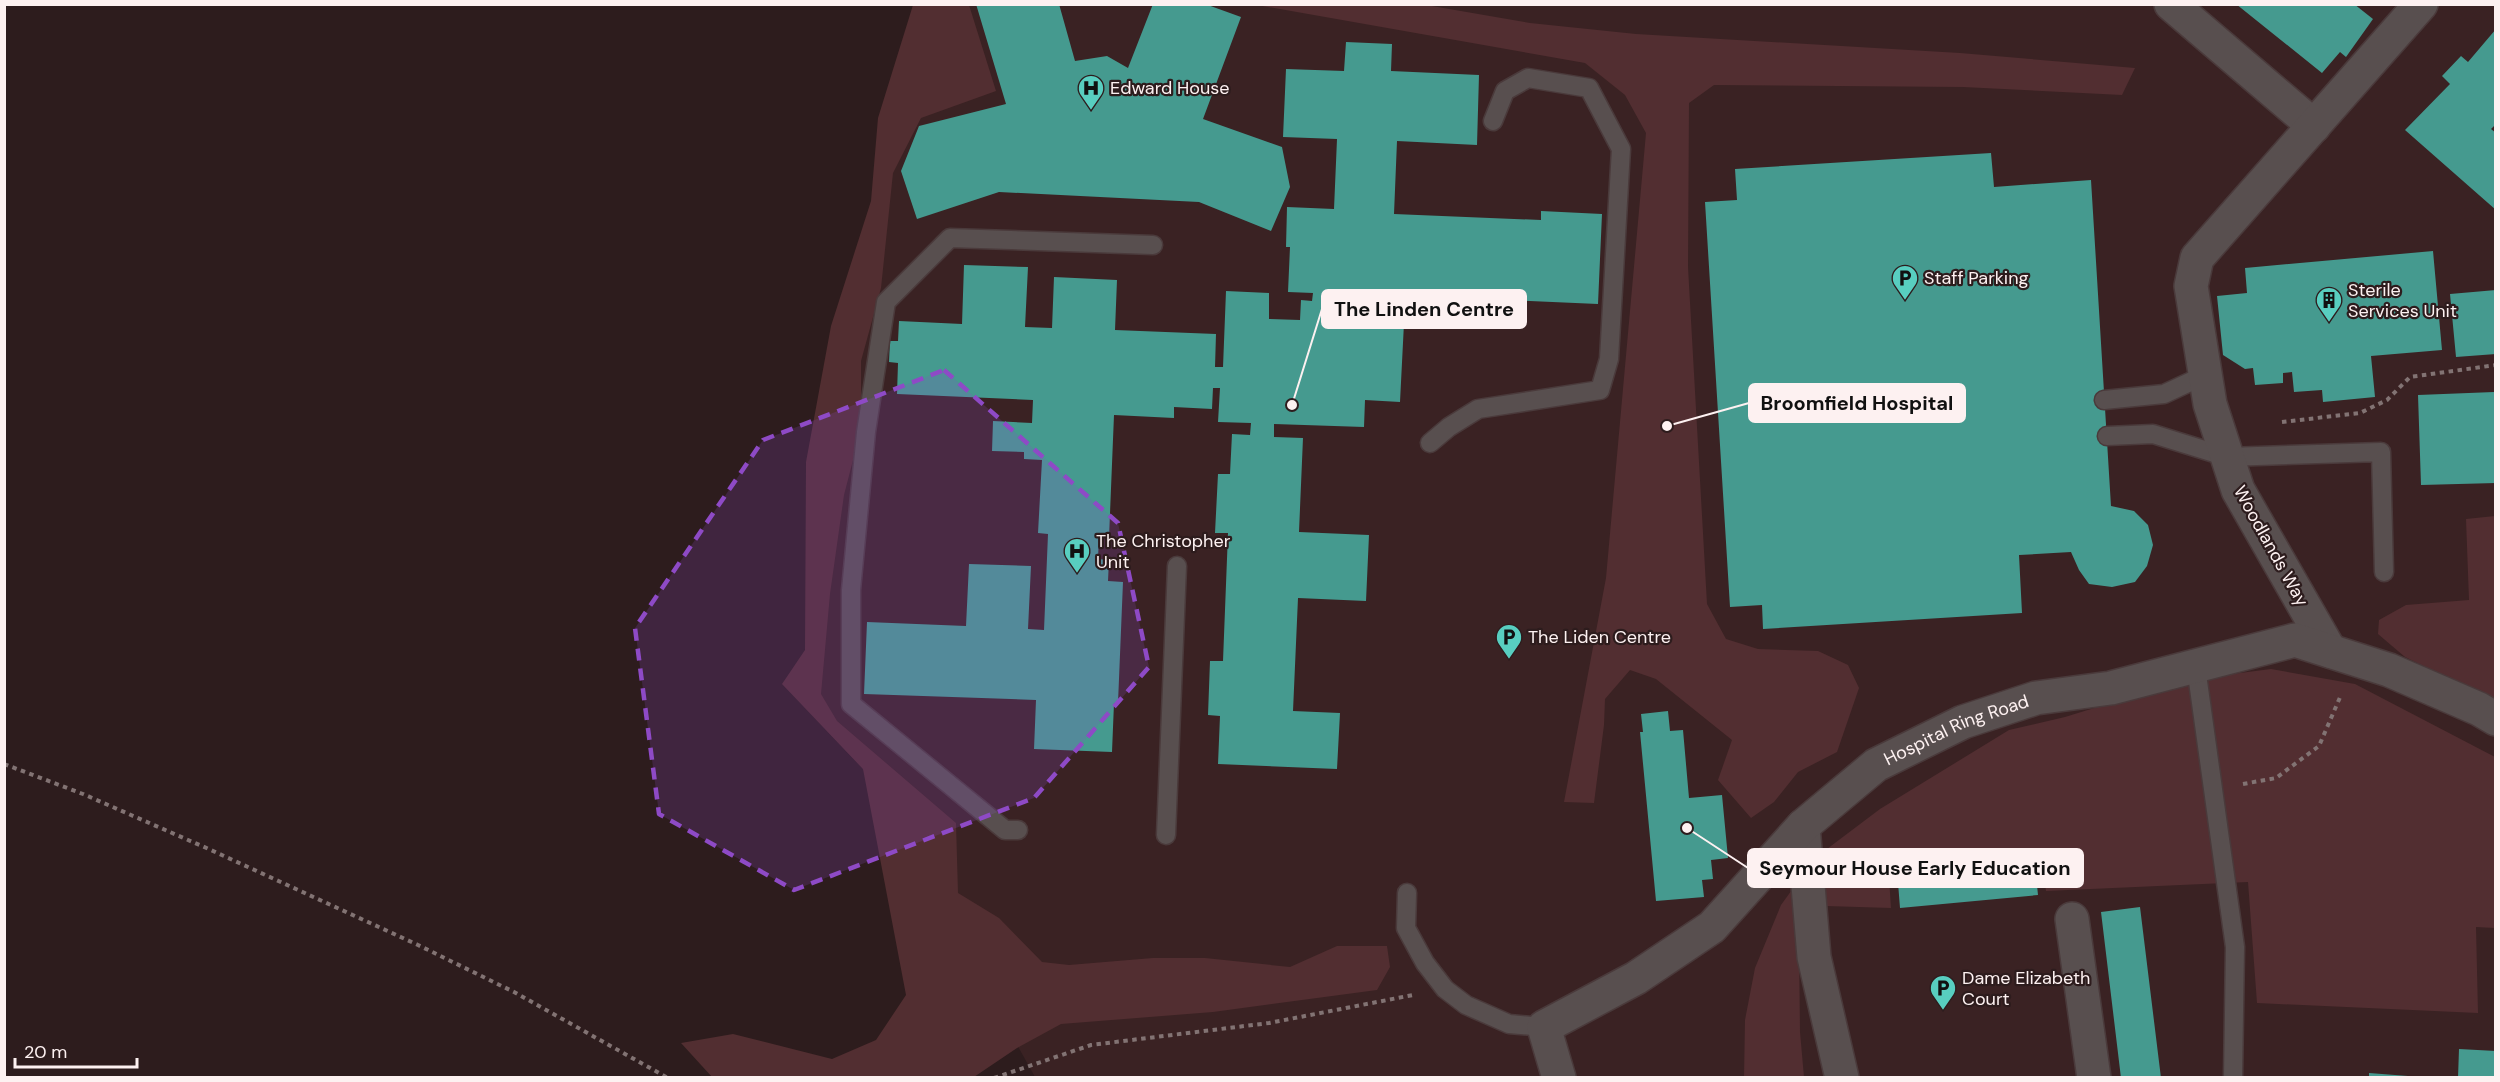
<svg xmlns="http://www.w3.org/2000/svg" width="2500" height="1082" font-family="'DM Sans',sans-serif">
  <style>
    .built { fill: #3a2223 }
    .green { fill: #522e31 }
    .building { fill: #459a8f }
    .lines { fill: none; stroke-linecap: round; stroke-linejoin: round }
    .service-casing { stroke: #4a3a3b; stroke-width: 21 }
    .minor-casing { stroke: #4a3a3b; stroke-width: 36 }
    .path { stroke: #827373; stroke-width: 4; stroke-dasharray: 4.5 4.5; stroke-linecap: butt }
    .service { stroke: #584f4f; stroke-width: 18 }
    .minor { stroke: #584f4f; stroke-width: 33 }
    .marked { fill: #8e4ac6; fill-opacity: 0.2; stroke: #8e4ac6; stroke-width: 4.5; stroke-dasharray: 12 8; stroke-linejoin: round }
    .labels { text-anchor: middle; stroke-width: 4.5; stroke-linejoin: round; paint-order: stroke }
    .poi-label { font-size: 18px; fill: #fdf1f1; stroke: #2d1c1d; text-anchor: start }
    .street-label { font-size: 18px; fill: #fdf1f1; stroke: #2d1c1d }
    .leader { fill: none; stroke: #fdf1f1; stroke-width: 2 }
    .callout-dot { fill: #fdf1f1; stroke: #2d1c1d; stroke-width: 2 }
    .callout { fill: #fdf1f1; stroke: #fdf1f1; stroke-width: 2 }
    .callout-label { font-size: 20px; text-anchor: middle; font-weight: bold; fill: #111 }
  </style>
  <rect width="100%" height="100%" fill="#2d1c1d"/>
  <path class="built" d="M 915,5 L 2495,5 L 2495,1077 L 1035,1077 L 863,769 L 827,731 L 805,651 Z"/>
  <path class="green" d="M 913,5 L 969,5 L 996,91 L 921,118 L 893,173 L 881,288 L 861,361 L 861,429 L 844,495 L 830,594 L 821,694 L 837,721 L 956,823 L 958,893 L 999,918 L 1042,962 L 1069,965 L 1153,958 L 1205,958 L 1290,967 L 1337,946 L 1387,946 L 1390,967 L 1377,990 L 1213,1012 L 1061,1024 L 1017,1048 L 974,1077 L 712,1077 L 681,1043 L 733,1034 L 832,1059 L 876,1040 L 906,995 L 863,769 L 782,684 L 805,650 L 806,462 L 831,326 L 871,201 L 878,118 Z
    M 1257,5 L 1426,5 L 1530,23 L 1636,34 L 1960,53 L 2135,68 L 2122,95 L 1963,87 L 1714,85 L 1689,103 L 1688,267 L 1707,604 L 1726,639 L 1758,649 L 1818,651 L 1848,665 L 1859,688 L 1837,752 L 1798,772 L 1774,802 L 1751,818 L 1718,780 L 1732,740 L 1656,679 L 1630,670 L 1605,699 L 1604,725 L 1594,803 L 1564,802 L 1606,578 L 1646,133 L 1625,95 L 1585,63 Z
    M 2495,516 L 2495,701 L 2405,657 L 2378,634 L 2379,620 L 2406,605 L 2469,600 L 2466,519 Z
    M 2271,669 L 2355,684 L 2495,757 L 2495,928 L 2476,927 L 2478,1013 L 2257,1003 L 2248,882 L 2046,891 L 2040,850 L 1888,862 L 1891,908 L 1826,906 L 1799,944 L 1800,1032 L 1804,1077 L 1744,1078 L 1745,1020 L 1755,968 L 1781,905 L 1815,858 L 1880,809 L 2009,730 L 2065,717 L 2130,697 L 2209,677 Z"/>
  <path class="building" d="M 976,4 L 1059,4 L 1075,61 L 1107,56 L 1128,68 L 1153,4 L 1205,4 L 1241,17 L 1203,119 L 1282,147 L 1290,187 L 1271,231 L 1199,202 L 999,192 L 917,219 L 901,171 L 919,126 L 1006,104 Z
    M 2236,4 L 2354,4 L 2373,19 L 2346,57 L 2340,52 L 2322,73 Z
    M 2496,29 L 2496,124 L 2491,129 L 2496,133 L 2496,210 L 2405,130 L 2450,84 L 2442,76 L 2461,56 L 2468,62 Z
    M 1346,42 L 1392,44 L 1391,71 L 1479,75 L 1477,145 L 1397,141 L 1394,214 L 1541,220 L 1541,211 L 1602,214 L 1598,304 L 1338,293 L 1338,302 L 1369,303 L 1368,322 L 1404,323 L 1400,402 L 1365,400 L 1364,427 L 1274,424 L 1274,437 L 1303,438 L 1299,532 L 1369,535 L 1366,601 L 1298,598 L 1293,711 L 1340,713 L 1337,769 L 1218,764 L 1220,716 L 1208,715 L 1210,661 L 1223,661 L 1228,533 L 1215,533 L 1218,474 L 1230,474 L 1232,434 L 1250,435 L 1251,423 L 1218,422 L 1220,388 L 1213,388 L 1212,409 L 1174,407 L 1174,418 L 1114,415 L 1109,538 L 1099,537 L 1098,559 L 1109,560 L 1108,581 L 1123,582 L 1118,703 L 1114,703 L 1112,752 L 1034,749 L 1036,700 L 864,694 L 867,622 L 966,626 L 969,564 L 1031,566 L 1028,629 L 1044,630 L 1048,534 L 1038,533 L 1042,460 L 1024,459 L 1024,452 L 992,451 L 993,421 L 1032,423 L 1033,400 L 897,394 L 898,363 L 889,362 L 890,341 L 898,341 L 899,321 L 962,324 L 964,265 L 1028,267 L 1025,327 L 1052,328 L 1054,277 L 1117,280 L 1115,330 L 1216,334 L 1215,367 L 1223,367 L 1226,291 L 1269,293 L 1269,319 L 1300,320 L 1301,300 L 1312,301 L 1313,293 L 1288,292 L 1290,247 L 1286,247 L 1287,207 L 1334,209 L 1337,139 L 1283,137 L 1286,69 L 1344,71 Z
    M 1991,153 L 1994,187 L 2091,180 L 2111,506 L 2134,511 L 2148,525 L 2153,545 L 2147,566 L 2135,582 L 2112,587 L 2089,584 L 2079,570 L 2071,552 L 2019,555 L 2022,613 L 1763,629 L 1762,605 L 1730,607 L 1705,202 L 1737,200 L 1735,169 Z
    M 2433,251 L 2442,350 L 2371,356 L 2375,397 L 2323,402 L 2322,390 L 2294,392 L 2292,372 L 2283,373 L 2283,383 L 2255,385 L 2253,368 L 2245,369 L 2223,355 L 2217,296 L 2247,293 L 2245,268 Z
    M 2496,290 L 2496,354 L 2456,357 L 2450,294 Z
    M 2494,392 L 2496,483 L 2421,485 L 2418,395 Z
    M 1668,711 L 1670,731 L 1683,730 L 1689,798 L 1722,795 L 1728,858 L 1711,860 L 1713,879 L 1702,880 L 1704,897 L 1656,901 L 1640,732 L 1643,732 L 1641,714 Z
    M 2034,856 L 2038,895 L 1900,908 L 1897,870 Z
    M 2140,907 L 2161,1078 L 2121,1078 L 2101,912 Z
    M 2459,1049 L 2496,1051 L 2496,1078 L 2458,1078 Z
    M 2369,1073 L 2408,1076 L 2408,1078 L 2369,1078 Z"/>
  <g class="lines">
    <g class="service-casing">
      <path id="service" d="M 2104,400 L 2164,394 L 2205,375
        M 2107,436 L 2153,434 L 2227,457 L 2381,452 L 2384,572
        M 1430,443 L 1449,427 L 1478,409 L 1600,390 L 1609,359 L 1621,149 L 1589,88 L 1528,78 L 1505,91 L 1493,121
        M 2196,667 L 2235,947 L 2233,1078
        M 1018,830 L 1005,830 L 851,704 L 851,590 L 866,432 L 886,302 L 950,238 L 1153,245
        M 1166,835 L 1177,566
        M 1407,893 L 1406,928 L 1425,963 L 1445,989 L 1466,1005 L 1509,1024 L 1544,1027"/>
    </g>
    <g class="minor-casing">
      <g id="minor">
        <path d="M 2171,4 L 2314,126"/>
        <path d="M 2330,651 L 2238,490 L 2210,404 L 2191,286 L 2197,258 L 2421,4"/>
        <path d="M 1803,826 L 1814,957 L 1842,1078"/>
        <path d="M 2072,919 L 2094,1078"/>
        <path id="s1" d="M 1559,1078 L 1544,1027 L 1636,978 L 1712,927 L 1803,826 L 1876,765 L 1963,722 L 2036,698 L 2111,688 L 2295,640 L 2389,670 L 2479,709 L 2496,719"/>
      </g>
    </g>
    <path class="path" d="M 2282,422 L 2360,413 L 2387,400 L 2410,377 L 2496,365
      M 4,764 L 83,794 L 211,850 L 418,945 L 514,992 L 668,1078
      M 2243,784 L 2276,778 L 2319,746 L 2341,695
      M 994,1078 L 1091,1045 L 1269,1023 L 1413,995"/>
    <use href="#service" class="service"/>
    <use href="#minor" class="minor"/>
  </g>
  <path class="marked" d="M 944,370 L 1118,523 L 1149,667 L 1034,798 L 794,890 L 659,814 L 635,628 L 763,440 Z"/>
  <defs>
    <g id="hospital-pin" transform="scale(1.35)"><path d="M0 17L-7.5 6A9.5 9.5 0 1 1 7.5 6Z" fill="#58cec0" stroke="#2d1c1d"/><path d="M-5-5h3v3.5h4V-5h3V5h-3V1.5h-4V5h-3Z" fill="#111"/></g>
    <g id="parking-pin" transform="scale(1.35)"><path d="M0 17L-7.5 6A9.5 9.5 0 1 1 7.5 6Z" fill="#58cec0" stroke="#2d1c1d"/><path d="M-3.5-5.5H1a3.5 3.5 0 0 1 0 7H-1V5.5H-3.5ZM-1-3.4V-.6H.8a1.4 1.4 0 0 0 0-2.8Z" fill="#111"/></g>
    <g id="building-pin" transform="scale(1.35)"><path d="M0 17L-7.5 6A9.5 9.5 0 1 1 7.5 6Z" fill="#58cec0" stroke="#2d1c1d"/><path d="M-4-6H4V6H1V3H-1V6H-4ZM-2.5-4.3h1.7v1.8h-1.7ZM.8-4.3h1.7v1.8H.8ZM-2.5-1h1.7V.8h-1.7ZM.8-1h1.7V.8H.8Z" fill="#111"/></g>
  </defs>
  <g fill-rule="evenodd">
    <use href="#hospital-pin" x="1091" y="88"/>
    <use href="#parking-pin" x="1905" y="278"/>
    <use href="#building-pin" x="2329" y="300"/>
    <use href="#hospital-pin" x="1077" y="551"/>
    <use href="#parking-pin" x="1509" y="637"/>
    <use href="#parking-pin" x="1943" y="988"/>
  </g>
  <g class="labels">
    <g class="poi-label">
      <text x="1110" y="94">Edward House</text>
      <text x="1924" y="284">Staff Parking</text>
      <text x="2348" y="296">Sterile<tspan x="2348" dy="21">Services Unit</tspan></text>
      <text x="1096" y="547">The Christopher<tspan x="1096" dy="21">Unit</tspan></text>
      <text x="1528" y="643">The Liden Centre</text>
      <text x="1962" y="984">Dame Elizabeth<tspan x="1962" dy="21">Court</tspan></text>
    </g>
    <g class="street-label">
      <text transform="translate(2271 546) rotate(61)" y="6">Woodlands Way</text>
      <text dy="6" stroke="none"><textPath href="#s1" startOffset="568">Hospital Ring Road</textPath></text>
    </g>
  </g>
  <path class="leader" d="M1292 405L1322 309M1667 426L1749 403M1687 828L1748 868"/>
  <g class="callout-dot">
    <circle cx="1292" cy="405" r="6"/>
    <circle cx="1667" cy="426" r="6"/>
    <circle cx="1687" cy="828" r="6"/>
  </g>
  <g class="callout">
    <rect x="1322" y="290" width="204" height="38" rx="6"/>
    <rect x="1749" y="384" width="216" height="38" rx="6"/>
    <rect x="1748" y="849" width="335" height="38" rx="6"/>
  </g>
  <g class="callout-label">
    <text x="1424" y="316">The Linden Centre</text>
    <text x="1857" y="410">Broomfield Hospital</text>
    <text x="1915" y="875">Seymour House Early Education</text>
  </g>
  <rect width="2500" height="1082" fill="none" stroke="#fdf1f1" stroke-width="12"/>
  <path d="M15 1058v9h122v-9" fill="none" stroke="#fdf1f1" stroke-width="3"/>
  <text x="24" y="1058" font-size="18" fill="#fdf1f1" stroke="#2d1c1d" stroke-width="4.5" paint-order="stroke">20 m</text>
</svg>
